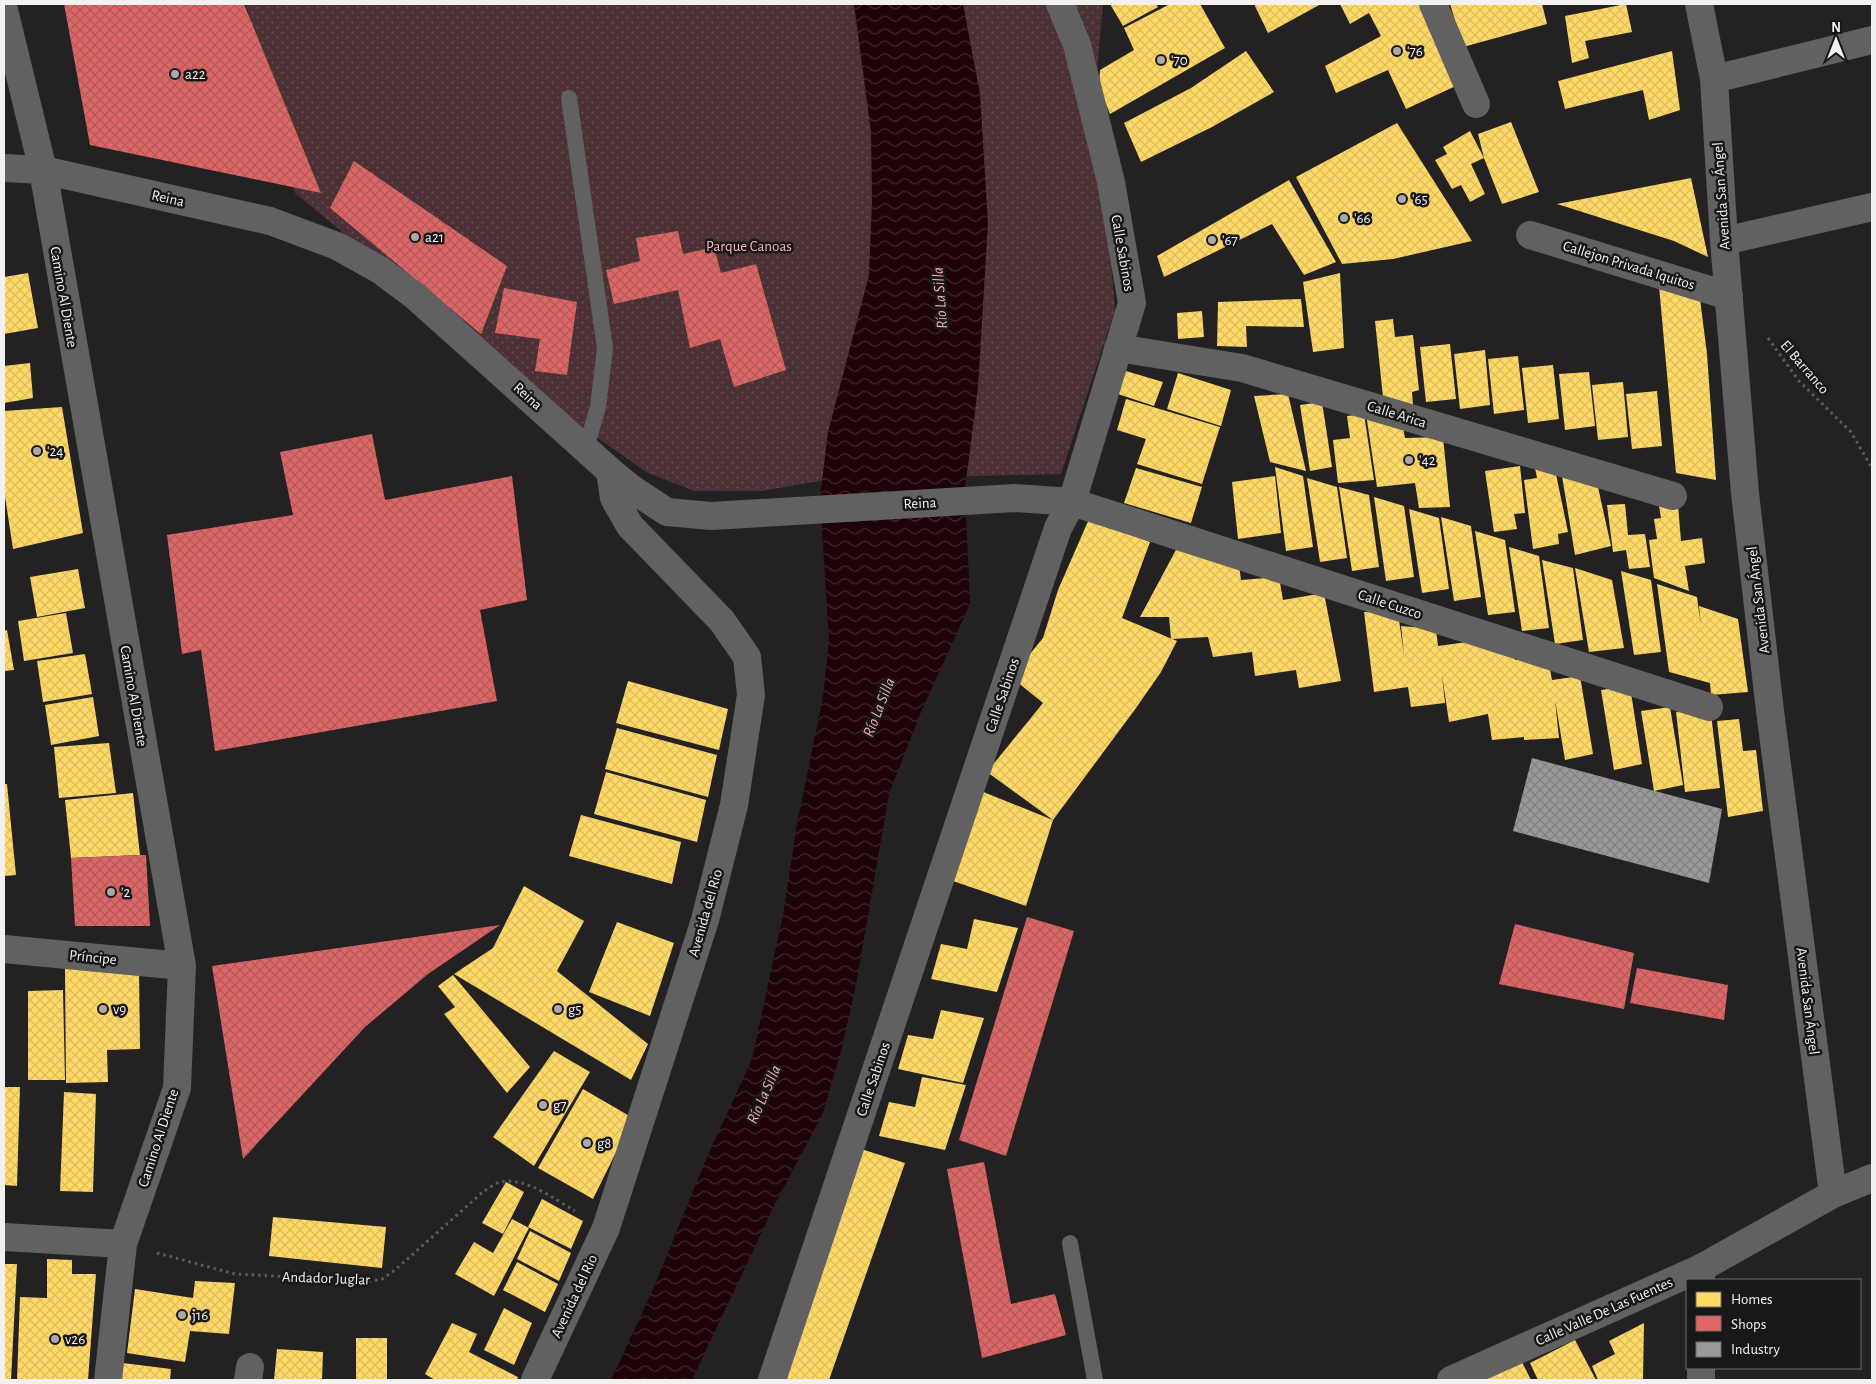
<svg xmlns="http://www.w3.org/2000/svg" width="1876" height="1384" font-family="'Alegreya Sans',sans-serif">
  <style>
    .park { fill: url(#park-dots) }
    .water { fill: url(#water-waves) }
    .homes { fill: url(#homes-cross-hatch) }
    .shops { fill: url(#shops-cross-hatch) }
    .industry { fill: url(#industry-cross-hatch) }
    .lines { fill: none; stroke-linecap: round; stroke-linejoin: round }
    .path { stroke: #5e5d5d; stroke-width: 3; stroke-dasharray: 2.5 4; stroke-linecap: butt }
    .service { stroke: #616161; stroke-width: 16 }
    .minor { stroke: #616161; stroke-width: 28 }
    .tertiary { stroke: #616161; stroke-width: 28 }
    .poi-dot { fill: #aaa8a8; stroke: #1a1717; stroke-width: 2 }
    .labels { text-anchor: middle; stroke-width: 5; stroke-linejoin: round; paint-order: stroke }
    .poi-label { font-size: 15px; fill: #f3f0f0; stroke: #1a1717; text-anchor: start }
    .street-label { font-size: 15px; fill: #f3f0f0; stroke: #1a1717 }
    .park-label { font-size: 15px; fill: #fab2be; stroke: #1a1717 }
    .water-label { font-size: 16px; font-style: italic; fill: #f5acb9; stroke: #1a1717 }
  </style>
  <defs>
    <pattern id="park-dots" width="8" height="8" patternUnits="userSpaceOnUse" patternTransform="scale(1.25)"><rect width="8" height="8" fill="#4b3034"/><path d="M2 2h.1M6 6h.1" fill="none" stroke="#654e52" stroke-width="1.8" stroke-linecap="round"/></pattern>
    <pattern id="water-waves" width="16" height="10" patternUnits="userSpaceOnUse" patternTransform="scale(1.25)"><rect width="16" height="10" fill="#1e0309"/><path d="M0 5q4-4 8 0t8 0" fill="none" stroke="#3f282d"/></pattern>
    <pattern id="homes-cross-hatch" width="8" height="8" patternUnits="userSpaceOnUse" patternTransform="scale(1.25)"><rect width="8" height="8" fill="#ffd966"/><path d="M0 0l8 8M0 8l8-8" fill="none" stroke="#dbbc60"/></pattern>
    <pattern id="shops-cross-hatch" width="8" height="8" patternUnits="userSpaceOnUse" patternTransform="scale(1.25)"><rect width="8" height="8" fill="#e06666"/><path d="M0 0l8 8M0 8l8-8" fill="none" stroke="#ab5c5c"/></pattern>
    <pattern id="industry-cross-hatch" width="8" height="8" patternUnits="userSpaceOnUse" patternTransform="scale(1.25)"><rect width="8" height="8" fill="#999"/><path d="M0 0l8 8M0 8l8-8" fill="none" stroke="#818181"/></pattern>
  </defs>
  <rect width="100%" height="100%" fill="#232121"/>
  <path class="park" d="M 246,4 L 1103,4 L 1096,86 L 1115,310 L 1061,474 L 825,480 L 762,491 L 694,491 L 648,473 L 570,419 L 295,193 Z"/>
  <path class="water" d="M 854,4 L 963,4 L 980,94 L 988,223 L 978,387 L 965,489 L 970,604 L 921,712 L 889,794 L 855,990 L 841,1051 L 823,1113 L 775,1204 L 692,1380 L 611,1380 L 654,1287 L 704,1164 L 752,1059 L 783,915 L 797,824 L 823,697 L 829,641 L 820,497 L 828,432 L 869,275 L 872,202 L 871,132 Z"/>
  <path class="homes" d="M 1110,4 L 1156,4 L 1158,7 L 1123,26 Z
    M 1170,4 L 1200,4 L 1225,48 L 1110,114 L 1099,87 L 1100,70 L 1134,50 L 1124,28 Z
    M 1254,4 L 1321,4 L 1268,33 Z
    M 1340,4 L 1419,4 L 1458,85 L 1406,109 L 1388,70 L 1336,93 L 1325,66 L 1381,36 L 1369,13 L 1350,24 Z
    M 1450,4 L 1542,4 L 1547,24 L 1463,47 Z
    M 1626,4 L 1632,32 L 1585,41 L 1589,58 L 1572,63 L 1565,16 Z
    M 1246,51 L 1274,92 L 1212,127 L 1141,162 L 1124,123 L 1191,88 Z
    M 1672,51 L 1680,110 L 1649,120 L 1643,90 L 1565,109 L 1558,81 Z
    M 1511,122 L 1539,192 L 1502,204 L 1484,158 L 1471,164 L 1485,194 L 1470,202 L 1461,185 L 1452,189 L 1435,160 L 1447,154 L 1443,147 L 1470,131 L 1484,158 L 1478,134 Z
    M 1397,123 L 1472,241 L 1393,259 L 1342,264 L 1296,177 Z
    M 1691,178 L 1708,257 L 1674,241 L 1557,204 Z
    M 1289,180 L 1336,262 L 1304,275 L 1272,224 L 1164,277 L 1157,256 Z
    M 28,273 L 38,328 L 4,334 L 4,277 Z
    M 1340,273 L 1344,348 L 1313,352 L 1303,282 Z
    M 1659,286 L 1700,299 L 1707,354 L 1716,480 L 1676,473 Z
    M 1301,299 L 1304,327 L 1246,326 L 1247,347 L 1217,346 L 1218,302 Z
    M 1202,311 L 1204,337 L 1178,339 L 1177,313 Z
    M 1393,319 L 1395,337 L 1413,335 L 1419,390 L 1412,392 L 1413,405 L 1383,397 L 1375,321 Z
    M 1450,344 L 1456,399 L 1426,402 L 1420,347 Z
    M 1485,350 L 1490,405 L 1460,409 L 1454,354 Z
    M 1518,356 L 1524,410 L 1494,414 L 1488,359 Z
    M 30,363 L 33,398 L 4,403 L 4,366 Z
    M 1553,365 L 1559,419 L 1528,423 L 1522,368 Z
    M 1126,371 L 1163,382 L 1154,406 L 1118,394 Z
    M 1589,372 L 1595,426 L 1565,430 L 1559,374 Z
    M 1178,373 L 1231,390 L 1221,426 L 1167,409 Z
    M 1623,382 L 1628,437 L 1598,440 L 1592,385 Z
    M 1657,391 L 1662,446 L 1632,449 L 1626,394 Z
    M 1288,394 L 1306,471 L 1270,462 L 1254,396 Z
    M 1126,399 L 1220,427 L 1202,484 L 1137,464 L 1146,439 L 1117,430 Z
    M 1322,402 L 1332,467 L 1310,471 L 1300,405 Z
    M 62,407 L 83,533 L 13,549 L 4,490 L 4,411 Z
    M 1364,414 L 1374,480 L 1338,483 L 1333,440 L 1350,438 L 1347,416 Z
    M 1366,414 L 1403,427 L 1405,438 L 1443,437 L 1450,507 L 1419,508 L 1415,483 L 1377,487 Z
    M 1520,466 L 1525,513 L 1514,514 L 1517,529 L 1494,532 L 1485,471 Z
    M 1275,467 L 1303,476 L 1313,547 L 1286,551 Z
    M 1136,468 L 1202,487 L 1191,523 L 1124,503 Z
    M 1535,468 L 1556,474 L 1568,532 L 1558,534 L 1559,544 L 1533,549 L 1524,480 L 1537,478 Z
    M 1275,476 L 1281,533 L 1238,539 L 1232,482 Z
    M 1562,476 L 1598,487 L 1611,546 L 1575,555 Z
    M 1307,478 L 1337,487 L 1347,558 L 1320,562 Z
    M 1339,487 L 1369,495 L 1379,567 L 1352,571 Z
    M 1374,497 L 1404,506 L 1414,577 L 1386,581 Z
    M 1658,500 L 1678,505 L 1681,541 L 1702,538 L 1705,563 L 1685,566 L 1689,591 L 1654,578 L 1649,540 L 1657,539 L 1654,519 L 1661,518 Z
    M 1625,504 L 1628,535 L 1645,534 L 1650,567 L 1629,569 L 1626,550 L 1613,552 L 1607,505 Z
    M 1409,509 L 1439,518 L 1449,589 L 1422,593 Z
    M 1441,517 L 1471,526 L 1481,597 L 1454,601 Z
    M 1089,519 L 1150,542 L 1122,618 L 1177,641 L 1161,672 L 1136,708 L 1053,820 L 987,772 L 1043,703 L 1011,677 L 1043,638 L 1058,590 Z
    M 1475,531 L 1505,540 L 1515,612 L 1488,615 Z
    M 1509,547 L 1539,556 L 1549,628 L 1522,631 Z
    M 1177,548 L 1239,565 L 1241,580 L 1279,577 L 1283,600 L 1324,593 L 1341,681 L 1299,688 L 1296,670 L 1255,676 L 1252,652 L 1213,657 L 1208,637 L 1171,639 L 1169,617 L 1140,617 Z
    M 1542,560 L 1573,568 L 1583,640 L 1555,644 Z
    M 1575,568 L 1612,580 L 1624,648 L 1589,652 Z
    M 78,569 L 85,608 L 37,617 L 30,577 Z
    M 1621,571 L 1651,580 L 1661,652 L 1634,655 Z
    M 1657,584 L 1697,597 L 1701,626 L 1699,606 L 1738,619 L 1748,692 L 1711,695 L 1710,683 L 1669,672 Z
    M 1364,612 L 1398,613 L 1404,655 L 1401,626 L 1436,629 L 1438,646 L 1475,641 L 1514,654 L 1515,660 L 1548,658 L 1552,680 L 1580,676 L 1593,754 L 1565,760 L 1555,700 L 1559,738 L 1524,740 L 1524,737 L 1492,740 L 1488,714 L 1449,722 L 1442,675 L 1445,703 L 1411,707 L 1408,687 L 1374,692 Z
    M 66,613 L 73,653 L 24,661 L 18,621 Z
    M 7,630 L 14,670 L 4,671 L 4,631 Z
    M 85,654 L 92,694 L 43,702 L 37,661 Z
    M 628,681 L 728,709 L 719,750 L 616,723 Z
    M 1630,686 L 1642,764 L 1614,770 L 1601,690 Z
    M 93,697 L 99,736 L 51,745 L 45,705 Z
    M 1670,707 L 1683,785 L 1654,791 L 1641,711 Z
    M 1676,712 L 1711,714 L 1720,788 L 1685,792 Z
    M 1739,719 L 1743,751 L 1756,750 L 1763,811 L 1728,817 L 1717,721 Z
    M 617,728 L 717,755 L 708,797 L 605,769 Z
    M 109,743 L 116,793 L 59,798 L 54,747 Z
    M 606,772 L 706,800 L 697,842 L 594,814 Z
    M 4,784 L 7,784 L 16,875 L 4,876 Z
    M 981,791 L 1053,820 L 1026,906 L 947,879 Z
    M 133,793 L 140,855 L 71,858 L 65,800 Z
    M 581,815 L 681,842 L 672,884 L 569,856 Z
    M 524,886 L 584,921 L 557,971 L 648,1044 L 631,1080 L 454,974 L 493,948 Z
    M 974,919 L 1018,928 L 997,992 L 931,979 L 941,944 L 967,949 Z
    M 617,922 L 674,943 L 650,1016 L 589,992 Z
    M 65,968 L 139,968 L 140,1049 L 107,1050 L 108,1082 L 66,1083 Z
    M 453,975 L 530,1067 L 507,1093 L 444,1014 L 455,1007 L 438,986 Z
    M 63,990 L 65,1080 L 28,1080 L 28,991 Z
    M 941,1010 L 984,1018 L 963,1083 L 898,1069 L 908,1035 L 933,1039 Z
    M 554,1051 L 590,1072 L 534,1166 L 493,1137 Z
    M 922,1077 L 966,1085 L 945,1150 L 879,1136 L 889,1102 L 915,1107 Z
    M 4,1087 L 20,1087 L 17,1186 L 4,1185 Z
    M 583,1089 L 633,1118 L 593,1199 L 538,1168 Z
    M 64,1092 L 96,1094 L 93,1192 L 60,1191 Z
    M 858,1148 L 905,1163 L 829,1380 L 785,1380 Z
    M 506,1182 L 524,1192 L 503,1234 L 482,1223 Z
    M 542,1199 L 583,1221 L 571,1249 L 528,1227 Z
    M 273,1217 L 386,1227 L 382,1268 L 269,1256 Z
    M 512,1219 L 529,1228 L 494,1296 L 455,1274 L 474,1242 L 493,1253 Z
    M 530,1231 L 571,1253 L 559,1281 L 517,1259 Z
    M 47,1259 L 72,1260 L 72,1274 L 96,1274 L 88,1380 L 17,1380 L 20,1297 L 47,1298 Z
    M 517,1262 L 558,1284 L 545,1312 L 503,1290 Z
    M 4,1264 L 17,1264 L 11,1380 L 4,1380 Z
    M 195,1281 L 235,1283 L 229,1334 L 190,1331 L 185,1362 L 127,1353 L 135,1289 L 193,1298 Z
    M 504,1308 L 532,1323 L 514,1365 L 484,1350 Z
    M 452,1323 L 477,1334 L 469,1352 L 518,1377 L 517,1380 L 435,1380 L 425,1374 Z
    M 1644,1323 L 1643,1380 L 1598,1380 L 1592,1366 L 1615,1354 L 1609,1341 Z
    M 356,1338 L 387,1338 L 387,1380 L 356,1380 Z
    M 1575,1340 L 1596,1380 L 1538,1380 L 1530,1363 Z
    M 277,1349 L 323,1352 L 322,1380 L 274,1380 Z
    M 1521,1360 L 1531,1380 L 1480,1380 Z
    M 123,1363 L 171,1369 L 170,1380 L 121,1380 Z"/>
  <path class="shops" d="M 64,4 L 244,4 L 321,193 L 90,145 Z
    M 354,161 L 507,266 L 481,334 L 330,208 Z
    M 678,231 L 683,254 L 714,247 L 721,273 L 756,264 L 786,370 L 734,387 L 720,339 L 690,348 L 678,290 L 614,304 L 606,270 L 640,261 L 636,238 Z
    M 504,288 L 577,302 L 567,375 L 535,371 L 540,339 L 495,333 Z
    M 372,434 L 385,500 L 512,476 L 527,600 L 480,610 L 497,701 L 215,751 L 201,650 L 182,654 L 167,535 L 293,515 L 280,452 Z
    M 140,855 L 146,855 L 150,926 L 75,926 L 71,858 Z
    M 1027,917 L 1074,931 L 1006,1156 L 959,1140 Z
    M 1515,924 L 1634,953 L 1624,1009 L 1499,984 Z
    M 500,925 L 428,974 L 365,1027 L 243,1159 L 212,966 Z
    M 1637,968 L 1728,985 L 1724,1020 L 1630,1003 Z
    M 984,1162 L 1011,1304 L 1055,1294 L 1066,1335 L 982,1358 L 947,1169 Z"/>
  <path class="industry" d="M 1532,758 L 1722,809 L 1709,883 L 1513,831 Z"/>
  <g class="lines">
    <path class="path" d="M 1768,338 L 1799,381 L 1851,432 L 1872,468
      M 157,1253 L 235,1274 L 371,1281 L 382,1279 L 395,1270 L 484,1191 C 489,1188 495,1183 501,1182 C 526,1177 554,1199 575,1211"/>
    <path class="service" d="M 569,98 L 605,348 L 598,407 L 586,448
      M 1070,1243 L 1095,1380"/>
    <path class="minor" d="M 1433,4 L 1476,104
      M 1699,4 L 1714,79 L 1724,241 L 1745,493 L 1770,711 L 1833,1194 L 1872,1178
      M 4,10 L 43,170 L 182,966 L 177,1088 L 123,1244 L 108,1380
      M 1714,79 L 1872,40
      M 4,168 L 43,170 L 270,221 L 337,246 L 380,270 L 415,296 L 610,471 L 632,489 L 667,512 L 711,516 L 1015,498 L 1072,502 L 1709,707
      M 1530,235 L 1729,296
      M 1724,241 L 1872,207
      M 1118,348 L 1242,368 L 1673,496
      M 4,949 L 182,966
      M 4,1237 L 123,1244
      M 248,1380 L 250,1367
      M 535,1380 L 606,1228 L 705,920 L 734,805 L 751,695 L 747,657 L 722,621 L 630,526 L 614,498 L 610,471
      M 772,1380 L 1058,528 L 1072,502 L 1132,303 L 1111,182 L 1077,45 L 1060,4
      M 1451,1380 L 1701,1268"/>
    <path class="tertiary" d="M 1701,1280 L 1701,1268 L 1833,1194
      M 1701,1368 L 1701,1380"/>
  </g>
  <g class="poi-dot">
    <circle cx="1397" cy="51" r="5"/>
    <circle cx="1161" cy="60" r="5"/>
    <circle cx="175" cy="74" r="5"/>
    <circle cx="1402" cy="199" r="5"/>
    <circle cx="1344" cy="218" r="5"/>
    <circle cx="415" cy="237" r="5"/>
    <circle cx="1212" cy="240" r="5"/>
    <circle cx="37" cy="451" r="5"/>
    <circle cx="1409" cy="460" r="5"/>
    <circle cx="111" cy="892" r="5"/>
    <circle cx="103" cy="1009" r="5"/>
    <circle cx="558" cy="1009" r="5"/>
    <circle cx="543" cy="1105" r="5"/>
    <circle cx="587" cy="1143" r="5"/>
    <circle cx="182" cy="1315" r="5"/>
    <circle cx="55" cy="1339" r="5"/>
  </g>
  <g class="labels">
    <g class="poi-label">
      <text x="1407" y="56">'76</text>
      <text x="1171" y="65">'70</text>
      <text x="185" y="79">a22</text>
      <text x="1412" y="204">'65</text>
      <text x="1354" y="223">'66</text>
      <text x="425" y="242">a21</text>
      <text x="1222" y="245">'67</text>
      <text x="47" y="456">'24</text>
      <text x="1419" y="465">'42</text>
      <text x="121" y="897">'2</text>
      <text x="113" y="1014">v9</text>
      <text x="568" y="1014">g5</text>
      <text x="553" y="1110">g7</text>
      <text x="597" y="1148">g8</text>
      <text x="192" y="1320">j16</text>
      <text x="65" y="1344">v26</text>
    </g>
    <g class="street-label">
      <text transform="translate(1721 196) rotate(-94)" y="5">Avenida San Ángel</text>
      <text transform="translate(168 198) rotate(13)" y="5">Reina</text>
      <text transform="translate(1123 253) rotate(80)" y="5">Calle Sabinos</text>
      <text transform="translate(1629 265) rotate(17)" y="5">Callejon Privada Iquitos</text>
      <text transform="translate(64 297) rotate(80)" y="5">Camino Al Diente</text>
      <text transform="translate(1805 367) rotate(49)" y="5">El Barranco</text>
      <text transform="translate(528 396) rotate(42)" y="5">Reina</text>
      <text transform="translate(1397 414) rotate(17)" y="5">Calle Arica</text>
      <text transform="translate(920 503) rotate(-3)" y="5">Reina</text>
      <text transform="translate(1758 600) rotate(-97)" y="5">Avenida San Ángel</text>
      <text transform="translate(1390 604) rotate(18)" y="5">Calle Cuzco</text>
      <text transform="translate(1002 695) rotate(-71)" y="5">Calle Sabinos</text>
      <text transform="translate(134 696) rotate(80)" y="5">Camino Al Diente</text>
      <text transform="translate(705 913) rotate(-74)" y="5">Avenida del Rio</text>
      <text transform="translate(93 957) rotate(6)" y="5">Príncipe</text>
      <text transform="translate(1808 1001) rotate(83)" y="5">Avenida San Ángel</text>
      <text transform="translate(873 1079) rotate(-71)" y="5">Calle Sabinos</text>
      <text transform="translate(158 1138) rotate(-72)" y="5">Camino Al Diente</text>
      <text transform="translate(326 1278) rotate(2)" y="5">Andador Juglar</text>
      <text transform="translate(574 1296) rotate(-65)" y="5">Avenida del Rio</text>
      <text transform="translate(1604 1311) rotate(-24)" y="5">Calle Valle De Las Fuentes</text>
    </g>
    <g class="park-label">
      <text x="749" y="251">Parque Canoas</text>
    </g>
    <g class="water-label">
      <text transform="translate(939 298) rotate(-94)" y="6">Río La Silla</text>
      <text transform="translate(878 707) rotate(-68)" y="6">Río La Silla</text>
      <text transform="translate(763 1094) rotate(-66)" y="6">Río La Silla</text>
    </g>
  </g>
  <rect width="1876" height="1384" fill="none" stroke="#f3f0f0" stroke-width="10"/>
  <rect x="1686" y="1279" width="175" height="90" fill="#1a1717" stroke="#716e6e"/>
  <rect x="1696" y="1292" width="25" height="15" fill="#ffd966" stroke="#716e6e"/>
  <text x="1731" y="1304" font-size="15" fill="#f3f0f0">Homes</text>
  <rect x="1696" y="1316" width="25" height="15" fill="#e06666" stroke="#716e6e"/>
  <text x="1731" y="1329" font-size="15" fill="#f3f0f0">Shops</text>
  <rect x="1696" y="1342" width="25" height="15" fill="#999999" stroke="#716e6e"/>
  <text x="1731" y="1354" font-size="15" fill="#f3f0f0">Industry</text>
  <g transform="translate(1836 40)" stroke="#1a1717" stroke-width="4" paint-order="stroke">
  <path d="M0-4L9 19L0 12L-9 19Z" fill="#f3f0f0"/>
  <text y="-8" font-size="14" font-weight="bold" text-anchor="middle" fill="#f3f0f0">N</text>
  </g>
</svg>
